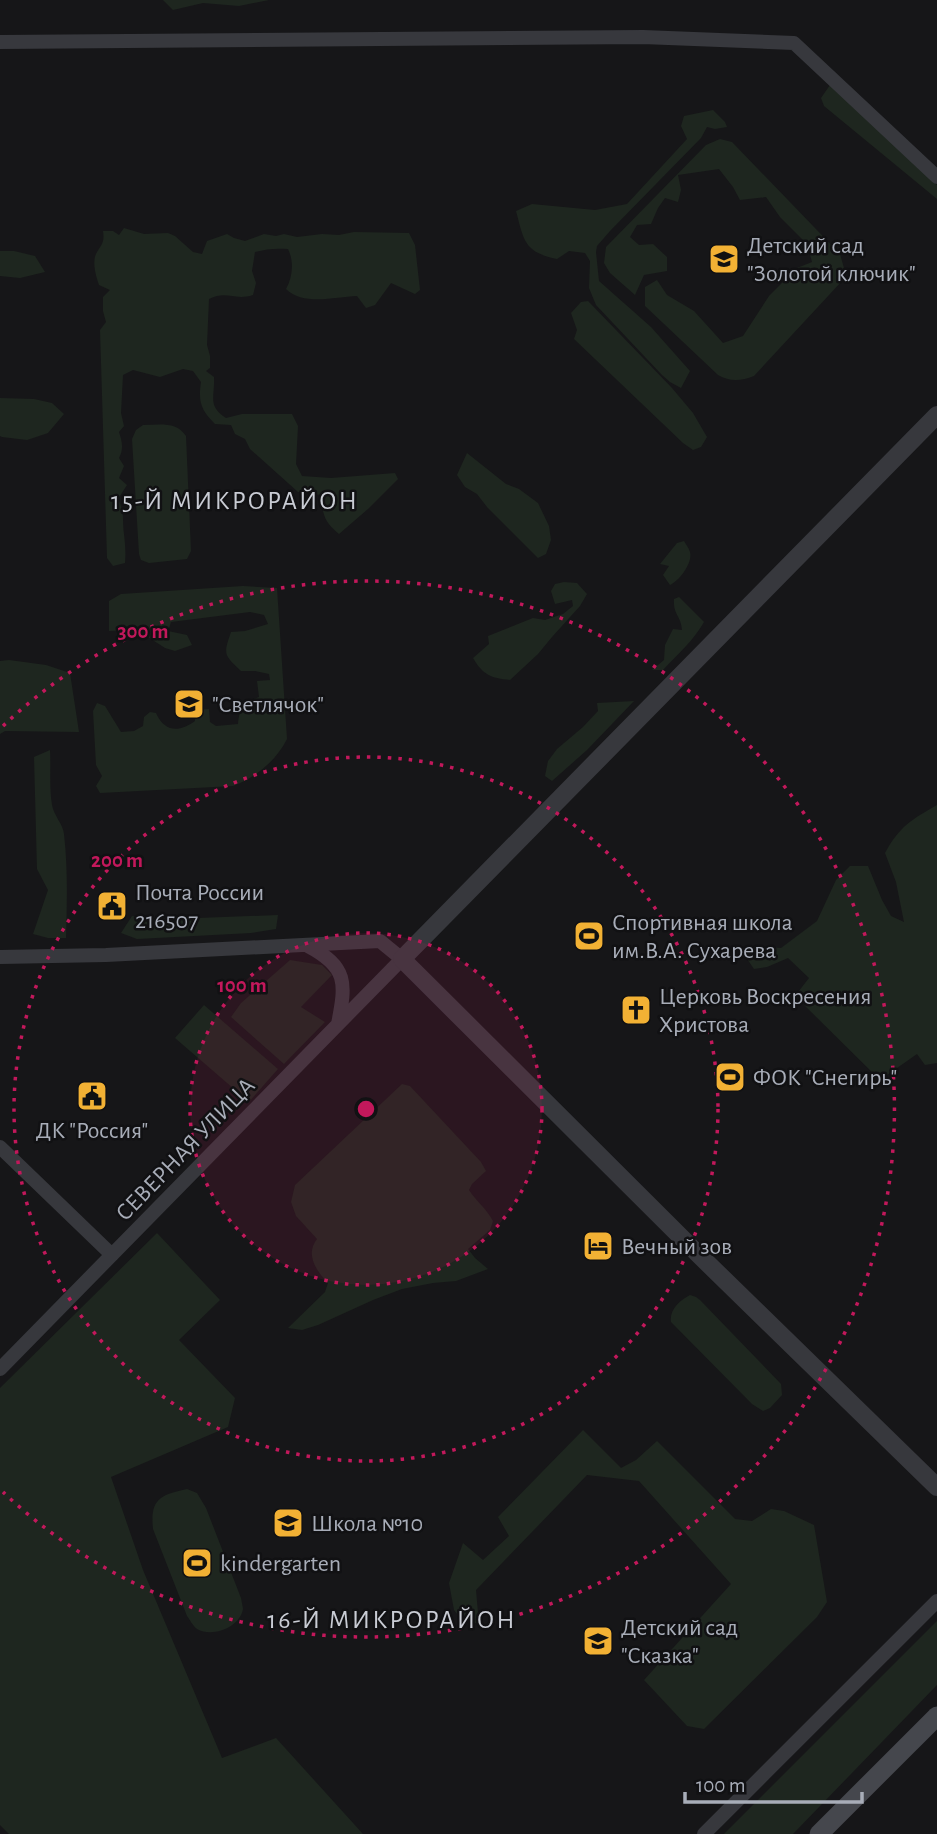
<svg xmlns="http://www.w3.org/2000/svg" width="937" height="1834" font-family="'Alegreya Sans',sans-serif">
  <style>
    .green { fill: #1e261f }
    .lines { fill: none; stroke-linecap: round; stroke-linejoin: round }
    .minor { stroke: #37383d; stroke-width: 14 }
    .tertiary { stroke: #37383d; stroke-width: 18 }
    .secondary { stroke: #45474d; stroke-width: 19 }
    .ring { fill: none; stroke: #c2185b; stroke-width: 3.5; stroke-dasharray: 3.5 7 }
    .labels { text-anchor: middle; stroke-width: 5; stroke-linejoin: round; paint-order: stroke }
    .poi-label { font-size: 24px; fill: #a8adb8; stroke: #111113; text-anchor: start }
    .street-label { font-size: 24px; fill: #a8adb8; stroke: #111113 }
    .neighbourhood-label { font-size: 26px; letter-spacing: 2px; fill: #c9ccd4; stroke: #111113 }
    .centre { fill: #c2185b; stroke: #111113; stroke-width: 3.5 }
    .ring-label { font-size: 21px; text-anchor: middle; font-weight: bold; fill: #c2185b; stroke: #111113; stroke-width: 5; stroke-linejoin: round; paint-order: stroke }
  </style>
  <rect width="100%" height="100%" fill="#161618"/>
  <path class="green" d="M 163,0 L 269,0 L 239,6 L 203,3 L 173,10 Z
    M 830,85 L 937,185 L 937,199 L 824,106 L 821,98 Z
    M 713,110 L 725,122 L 727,127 L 715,129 L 707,127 L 701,138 L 610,231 L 597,246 L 596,252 L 599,281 L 651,327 L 690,371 L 681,388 L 670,382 L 662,375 L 596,305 L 589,288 L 590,261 L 585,253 L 569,251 L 557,259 C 524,252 524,241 516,211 L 532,204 L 595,210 L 627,204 L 687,139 L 681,126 L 684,116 Z
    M 720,139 L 732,142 L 840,254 L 844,268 L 842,281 L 754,376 C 741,381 730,382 718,375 L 645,306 L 645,287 L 657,280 L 667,295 L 694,311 L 723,343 L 743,336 L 769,296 L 797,268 L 812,262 L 807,244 L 780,217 L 766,197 L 740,200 L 733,187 L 719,169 L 678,175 L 681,190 L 678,202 L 665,198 L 658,208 L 651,224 L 637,225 L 630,237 L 639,245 L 653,244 L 667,257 L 667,271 L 644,275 L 635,295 L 610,273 L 604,263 L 606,247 L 706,145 Z
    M 124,228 L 144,234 L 168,233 L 175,236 L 193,252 L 202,254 L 207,241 L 227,234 L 234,238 L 245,241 L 264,234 L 276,236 L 284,234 L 297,237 L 322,234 L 339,235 L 354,232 L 409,233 L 415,245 L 420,290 L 415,294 L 391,283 L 375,305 L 366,308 L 357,296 C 335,297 303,306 286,289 C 293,277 294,261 288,249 C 276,248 266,249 255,252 L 252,271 L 256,283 L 253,295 C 234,301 227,290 209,299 L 207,345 L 210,356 L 210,368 L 206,371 L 214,377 C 215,398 207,405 226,418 L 242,414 L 292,414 L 298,426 L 296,464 L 302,476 L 331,478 L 395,473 L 398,479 L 368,509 L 339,534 C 323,521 323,514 321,495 L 298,492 L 250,449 L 245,439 L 235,434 L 231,425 L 215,424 C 201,410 198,402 201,382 L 193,371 L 183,369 L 160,377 L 133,370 L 123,375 L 121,413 L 124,426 L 119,432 C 122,441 124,449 119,458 L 124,466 L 119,478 L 127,485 L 118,499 C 125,513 122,519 124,534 C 125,544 126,552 125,563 L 113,566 L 107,558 L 100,330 L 106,322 L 103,311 L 103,297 L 110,290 L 99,285 C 96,276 92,263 96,254 C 101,245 105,243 103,231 L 113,231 L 119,235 Z
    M 0,251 L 14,251 L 35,256 L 45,272 L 20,278 L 0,276 Z
    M 588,301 L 672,388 L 693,413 L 707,437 L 701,447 L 693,450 L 683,443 L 574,339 L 577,330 L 571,313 L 581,302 Z
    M 0,398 L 34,399 L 52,403 L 64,414 L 48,433 L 27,440 L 2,437 L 0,436 Z
    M 143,425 C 160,425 176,421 186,436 L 191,551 L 187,559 L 149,563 L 141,560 L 139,554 L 132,439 L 136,430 Z
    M 467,453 L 506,484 L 519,489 L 538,503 L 549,526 L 551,540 L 546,554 L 538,558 L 487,507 L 477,494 L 465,487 L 457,475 Z
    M 684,541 C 686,545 689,548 690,552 C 693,563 679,581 670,585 L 663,575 L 669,566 L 660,564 L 677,543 Z
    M 564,582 L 577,583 L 587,594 L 580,606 L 552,637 L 538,654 L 510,680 C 491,678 483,675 473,658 L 489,644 L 488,636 L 533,618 L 545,620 L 563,614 L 573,606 L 572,600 L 555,604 L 551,591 L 555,584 Z
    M 243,586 L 277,588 L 287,739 C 276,761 256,777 233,786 L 100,793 L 96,786 L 102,776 L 96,765 L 93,711 L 97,703 L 105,706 L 121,732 L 134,731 L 143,726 L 144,717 L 150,712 L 156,713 C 165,733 180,732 195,721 L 195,710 L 209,709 L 210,722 L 216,726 L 238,724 C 240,707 242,703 259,697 L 257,681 L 270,680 L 269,674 L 255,671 L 241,671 C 224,655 223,655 231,632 L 245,631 L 268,624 L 264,615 L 250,612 L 171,622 L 168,631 L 187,635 L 192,645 L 175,651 L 165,648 L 137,630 L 109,631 L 109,601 L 121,594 Z
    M 679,597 L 704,622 C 694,640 678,654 663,670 L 652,670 L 664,660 L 665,645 L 673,629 L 682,630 C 681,615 673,615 674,599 Z
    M 9,660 L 46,665 L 70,673 L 79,732 L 5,731 L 0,734 L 0,661 Z
    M 634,701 L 587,750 L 552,781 L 545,776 L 548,761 L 557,749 L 583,727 L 598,711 L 597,703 Z
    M 50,750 C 51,768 49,787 52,805 C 54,816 63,824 64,834 C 68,869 67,903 66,938 L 48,938 L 33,934 L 48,890 L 37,869 L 34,757 Z
    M 937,805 L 937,1063 L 925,1065 L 917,1054 L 880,1080 L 795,996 L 809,978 L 788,958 L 767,967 L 754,969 L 743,953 L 755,946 L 781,948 L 817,921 L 836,880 L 850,866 L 868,866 L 882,900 L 891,916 L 904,922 L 896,882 L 885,853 C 900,826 911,820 937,805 Z
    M 278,915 L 276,929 L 251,933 L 137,939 L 121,933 L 132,916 L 172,919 Z
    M 290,960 L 322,965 L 332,975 L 301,1007 L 325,1022 L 284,1064 L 231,1017 L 241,1003 Z
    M 204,1005 L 278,1069 L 249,1102 L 175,1038 Z
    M 402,1084 L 410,1086 L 481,1162 L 486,1171 L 472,1184 L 469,1190 C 476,1201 487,1209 493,1221 L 490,1230 L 468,1249 L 475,1258 L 488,1269 L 456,1281 L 433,1283 L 402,1289 L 373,1300 L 318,1325 L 302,1330 L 288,1328 L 325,1292 L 328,1283 C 316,1271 305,1254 317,1239 L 296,1216 L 291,1202 L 295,1185 Z
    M 157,1233 L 220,1300 L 179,1340 L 235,1398 L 228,1427 L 111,1477 L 143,1570 L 222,1758 L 276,1738 L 363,1834 L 9,1834 L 0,1825 L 0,1388 Z
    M 690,1295 L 696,1297 L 700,1300 L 781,1384 L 782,1395 L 770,1408 L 763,1411 L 752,1404 L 671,1322 C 669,1310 680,1300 690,1295 Z
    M 583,1430 L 621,1468 L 636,1460 L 657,1441 L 735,1519 L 752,1521 L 771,1509 L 784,1511 L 814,1525 L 827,1602 L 817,1617 L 704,1729 L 687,1726 L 644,1680 L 731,1584 L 639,1481 L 587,1475 L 476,1590 L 479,1624 L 461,1619 L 454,1610 L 449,1583 L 463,1543 L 483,1560 L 509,1536 L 498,1517 Z
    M 187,1489 L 197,1493 L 206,1508 L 241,1598 C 241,1598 243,1608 243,1609 C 240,1627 213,1638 197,1629 C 193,1626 190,1620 187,1616 L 153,1529 C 150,1499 160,1495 187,1489 Z
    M 937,1621 L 937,1685 L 793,1834 L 724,1834 Z"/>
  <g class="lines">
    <path class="minor" d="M 0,42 L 643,37 L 794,43 L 937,177
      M 308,946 C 348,967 346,983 338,1024
      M 0,957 L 106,955 L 380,941 L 402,959 L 0,1369
      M 0,1147 L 112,1255
      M 704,1834 L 937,1601"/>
    <path class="tertiary" d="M 937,415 L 402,959 L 696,1252 L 937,1487"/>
    <path class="secondary" d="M 819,1834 L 937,1716"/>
  </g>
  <circle cx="366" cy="1109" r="176" fill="#c2185b" fill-opacity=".12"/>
  <g class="ring">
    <circle cx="366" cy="1109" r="176"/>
    <circle cx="366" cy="1109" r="352"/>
    <path d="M3 726A528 528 0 1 1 3 1492"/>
  </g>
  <defs>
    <g id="school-square" transform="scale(1.575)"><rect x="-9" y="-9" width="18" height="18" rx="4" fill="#f2b134" stroke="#111113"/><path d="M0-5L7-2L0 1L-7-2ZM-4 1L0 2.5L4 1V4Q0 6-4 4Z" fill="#111"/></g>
    <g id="civic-square" transform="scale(1.575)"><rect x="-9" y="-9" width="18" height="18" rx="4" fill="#f2b134" stroke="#111113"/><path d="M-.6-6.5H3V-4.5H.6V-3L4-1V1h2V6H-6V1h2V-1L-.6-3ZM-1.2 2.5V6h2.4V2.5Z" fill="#111"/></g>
    <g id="stadium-square" transform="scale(1.575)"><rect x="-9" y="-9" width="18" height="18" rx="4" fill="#f2b134" stroke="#111113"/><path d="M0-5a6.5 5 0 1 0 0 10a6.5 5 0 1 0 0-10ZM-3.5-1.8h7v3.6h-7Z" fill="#111"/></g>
    <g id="church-square" transform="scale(1.575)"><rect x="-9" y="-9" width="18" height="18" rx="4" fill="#f2b134" stroke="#111113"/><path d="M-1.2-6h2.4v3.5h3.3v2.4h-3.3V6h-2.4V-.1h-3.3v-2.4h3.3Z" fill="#111"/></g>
    <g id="hotel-square" transform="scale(1.575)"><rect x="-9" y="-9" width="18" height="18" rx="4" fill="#f2b134" stroke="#111113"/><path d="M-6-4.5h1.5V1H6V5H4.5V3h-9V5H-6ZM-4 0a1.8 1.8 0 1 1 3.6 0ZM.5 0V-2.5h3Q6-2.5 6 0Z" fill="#111"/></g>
  </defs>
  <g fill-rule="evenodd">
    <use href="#school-square" x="724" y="259"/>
    <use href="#school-square" x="189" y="704"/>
    <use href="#civic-square" x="112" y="906"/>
    <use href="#stadium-square" x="589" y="936"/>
    <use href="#church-square" x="636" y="1010"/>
    <use href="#stadium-square" x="730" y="1077"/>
    <use href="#civic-square" x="92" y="1096"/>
    <use href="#hotel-square" x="598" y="1246"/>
    <use href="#school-square" x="288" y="1523"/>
    <use href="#stadium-square" x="197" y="1563"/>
    <use href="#school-square" x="598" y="1641"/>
  </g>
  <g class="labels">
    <g class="poi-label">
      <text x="747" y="253">Детский сад<tspan x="747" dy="28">"Золотой ключик"</tspan></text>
      <text x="212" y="712">"Светлячок"</text>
      <text x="135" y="900">Почта России<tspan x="135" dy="28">216507</tspan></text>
      <text x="612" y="930">Спортивная школа<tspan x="612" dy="28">им.В.А. Сухарева</tspan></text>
      <text x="659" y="1004">Церковь Воскресения<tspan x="659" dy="28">Христова</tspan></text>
      <text x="753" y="1085">ФОК "Снегирь"</text>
      <text x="92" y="1138" text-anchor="middle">ДК "Россия"</text>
      <text x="621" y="1254">Вечный зов</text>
      <text x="311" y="1531">Школа №10</text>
      <text x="220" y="1571">kindergarten</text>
      <text x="621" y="1635">Детский сад<tspan x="621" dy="28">"Сказка"</tspan></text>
    </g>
    <g class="street-label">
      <text transform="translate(185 1149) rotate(-46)" y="8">СЕВЕРНАЯ УЛИЦА</text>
    </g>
    <g class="neighbourhood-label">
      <text x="235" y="509">15-Й МИКРОРАЙОН</text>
      <text x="392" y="1628">16-Й МИКРОРАЙОН</text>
    </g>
  </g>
  <circle cx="366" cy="1109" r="10" class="centre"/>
  <g class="ring-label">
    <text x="143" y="638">300 m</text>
    <text x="117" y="867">200 m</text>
    <text x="242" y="992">100 m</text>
  </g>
  <path d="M685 1792v10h177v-10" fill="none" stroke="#a8adb8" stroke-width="3.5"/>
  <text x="696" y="1792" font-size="21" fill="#a8adb8" stroke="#111113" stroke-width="5" paint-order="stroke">100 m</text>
</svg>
